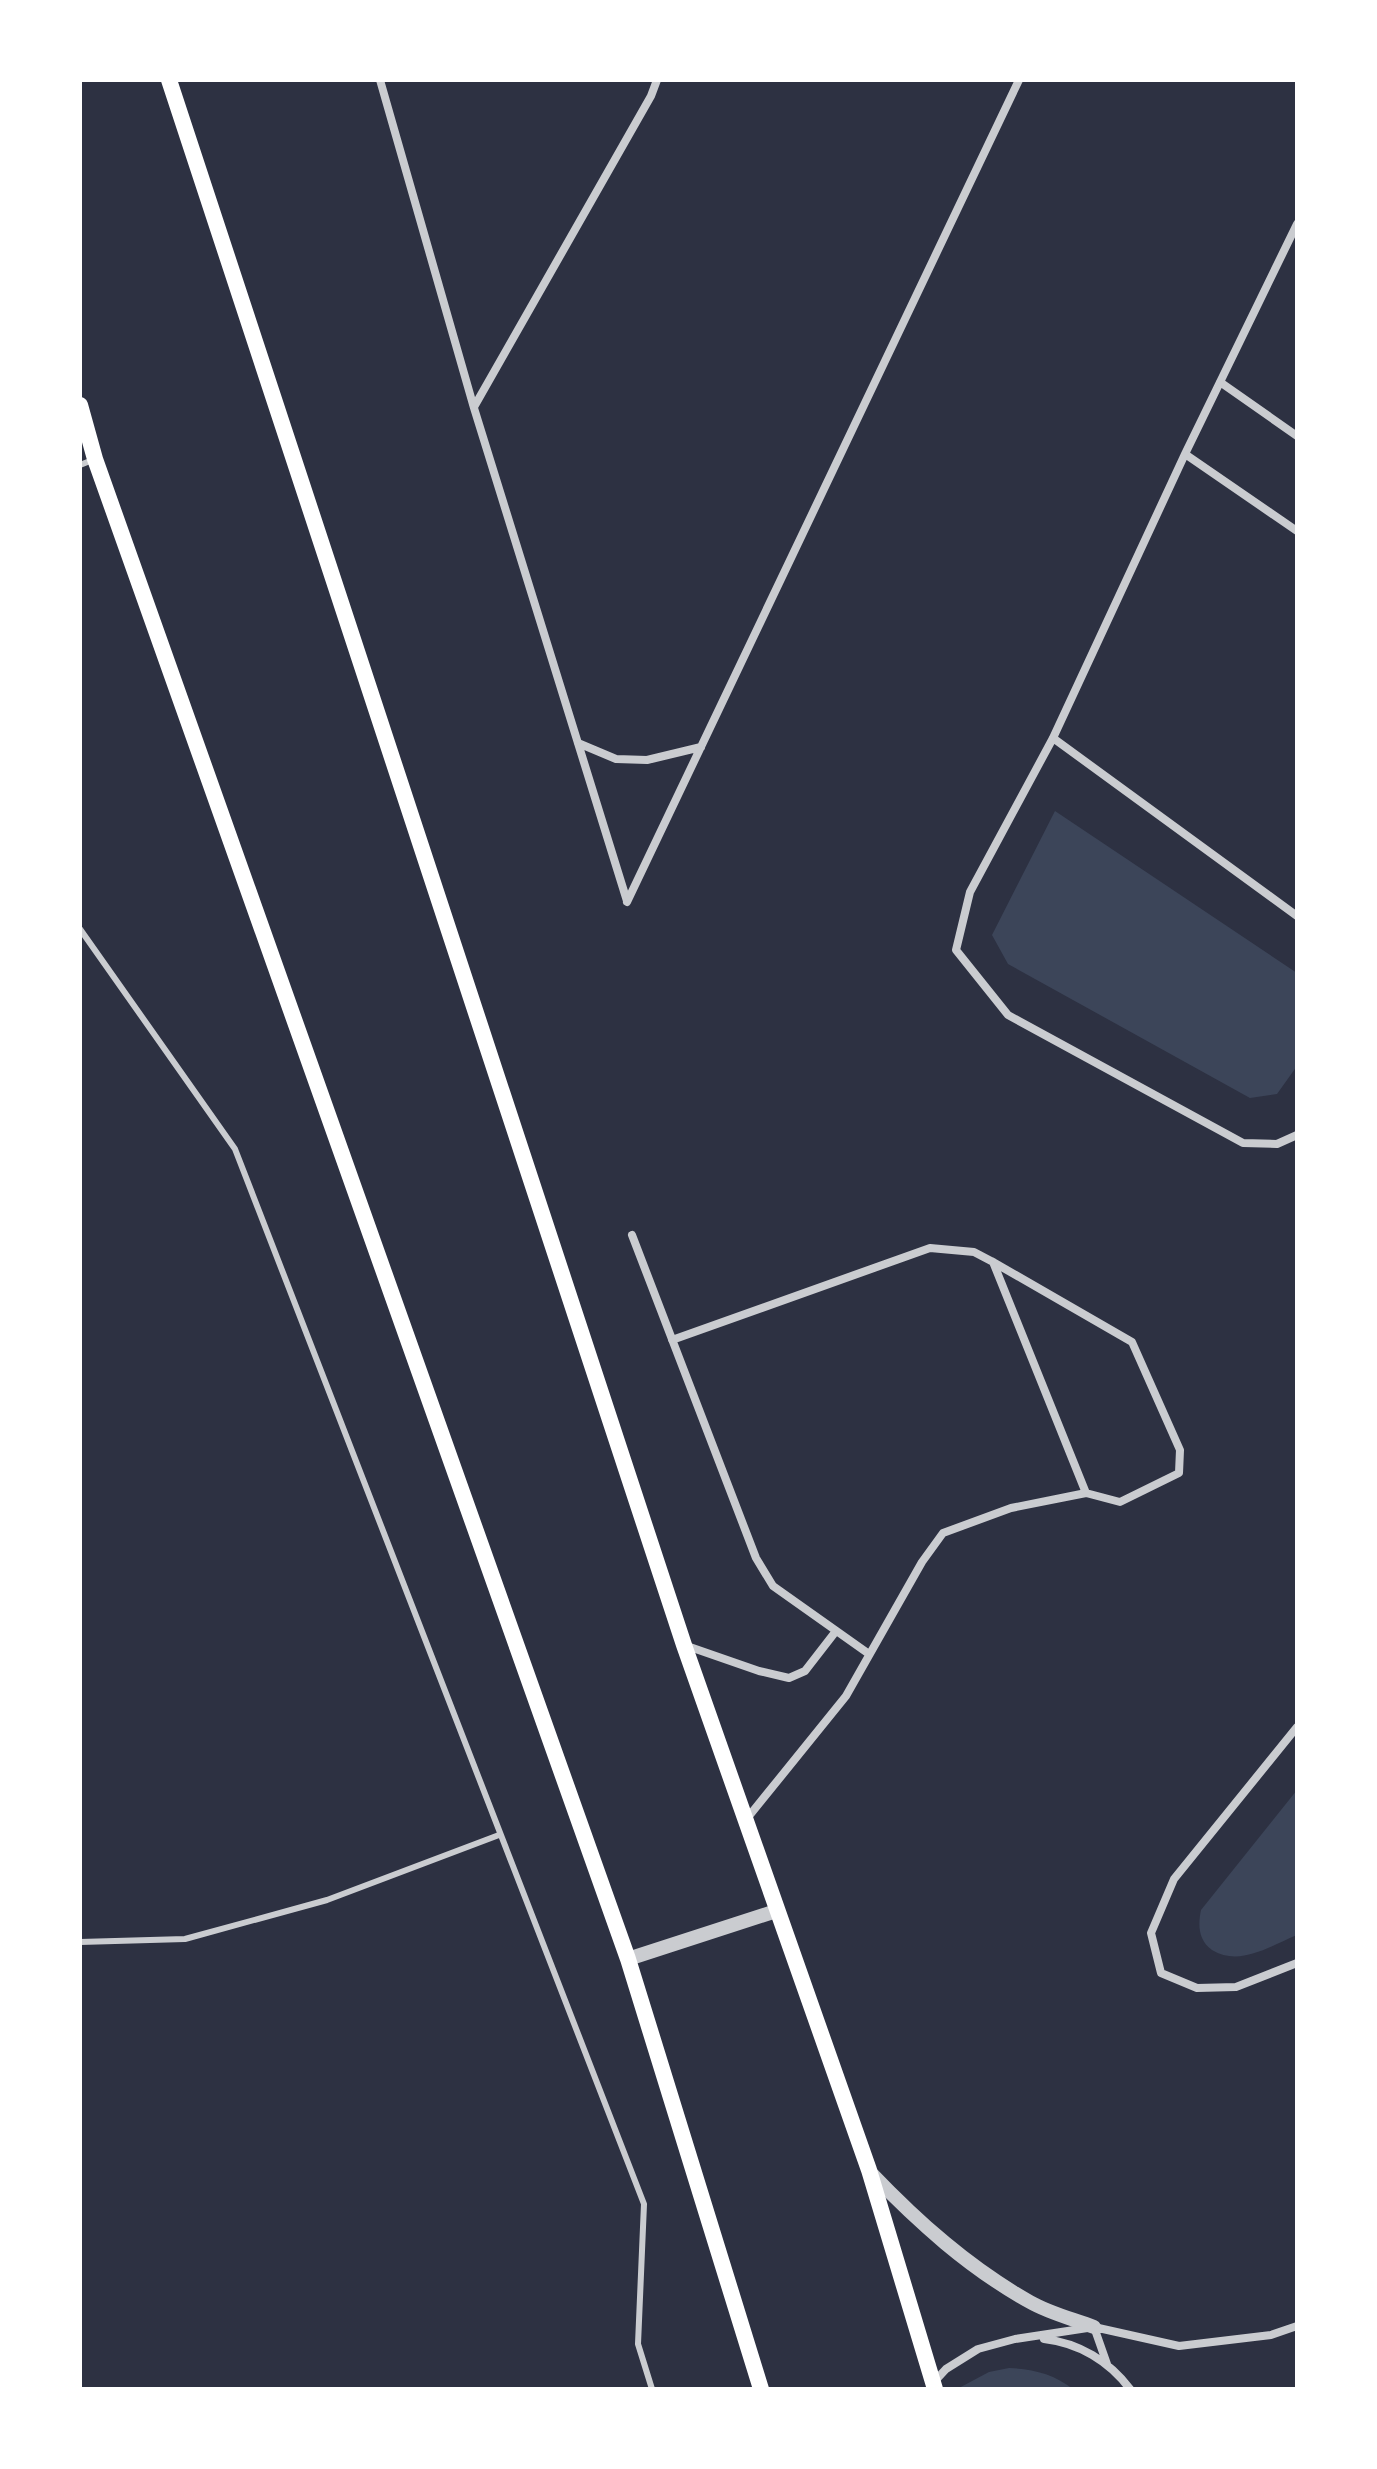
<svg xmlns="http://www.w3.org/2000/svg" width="1377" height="2469" font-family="Helvetica,sans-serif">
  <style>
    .green { fill: #3c4559 }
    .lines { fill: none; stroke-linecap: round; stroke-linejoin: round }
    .service { stroke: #caccd0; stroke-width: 6 }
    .minor { stroke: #caccd0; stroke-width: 8 }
    .tertiary { stroke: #caccd0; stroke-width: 14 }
    .secondary { stroke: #fff; stroke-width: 16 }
  </style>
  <rect width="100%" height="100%" fill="#2d3142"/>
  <path class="green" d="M 1055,811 L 1297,973 L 1297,1066 L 1277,1094 L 1250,1098 L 1008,964 L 992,935 Z
    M 1297,1790 L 1297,1935 C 1270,1946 1240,1967 1212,1950 C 1198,1940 1198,1925 1201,1910 Z
    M 1009,2368 C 1033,2369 1054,2374 1073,2389 L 957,2389 L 989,2372 Z"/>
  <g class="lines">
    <path class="service" d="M 80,465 L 95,459
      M 80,929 L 235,1149 L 644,2204 L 638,2344 L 652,2389
      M 80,1942 L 185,1939 L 327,1900 L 499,1835"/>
    <path class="minor" d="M 380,80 L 474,408 L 627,901
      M 1297,224 L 1185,454 L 1053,738 L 970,892 L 956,950 L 1008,1015 L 1243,1143 L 1277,1144 L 1297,1135
      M 1220,382 L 1297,436
      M 474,407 L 651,96 L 657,80
      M 1185,454 L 1297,531
      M 1053,738 L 1297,916
      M 578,743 L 616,759 L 647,760 L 701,747
      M 627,902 L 1019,80
      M 632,1235 L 756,1558 L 773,1586 L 869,1654
      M 672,1340 L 930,1248 L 974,1252 L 993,1262 L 1132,1342 L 1180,1450 L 1179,1473 L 1120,1502 L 1086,1493 L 993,1262
      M 687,1646 L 759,1671 L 789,1678 L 805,1671 L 836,1631
      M 1297,1727 L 1174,1879 L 1151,1933 L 1161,1973 L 1197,1988 L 1236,1987 L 1297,1963
      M 745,1821 L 846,1696 L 922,1562 L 943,1533 L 1011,1508 L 1086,1493
      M 1094,2327 L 1107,2364
      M 1044,2339 C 1079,2343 1109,2361 1130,2389
      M 933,2383 L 946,2369 L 978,2349 L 1015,2339 L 1094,2327 L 1179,2346 L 1271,2335 L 1297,2326"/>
    <path class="tertiary" d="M 628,1959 L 776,1911
      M 870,2172 C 918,2222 969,2268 1030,2302 C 1049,2313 1073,2319 1094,2327"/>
    <path class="secondary" d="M 169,80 L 684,1645 L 869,2170 L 935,2389
      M 80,405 L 95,459 L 628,1959 L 761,2389"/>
  </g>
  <rect width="1377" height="2469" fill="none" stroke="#ffffff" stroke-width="164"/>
</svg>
